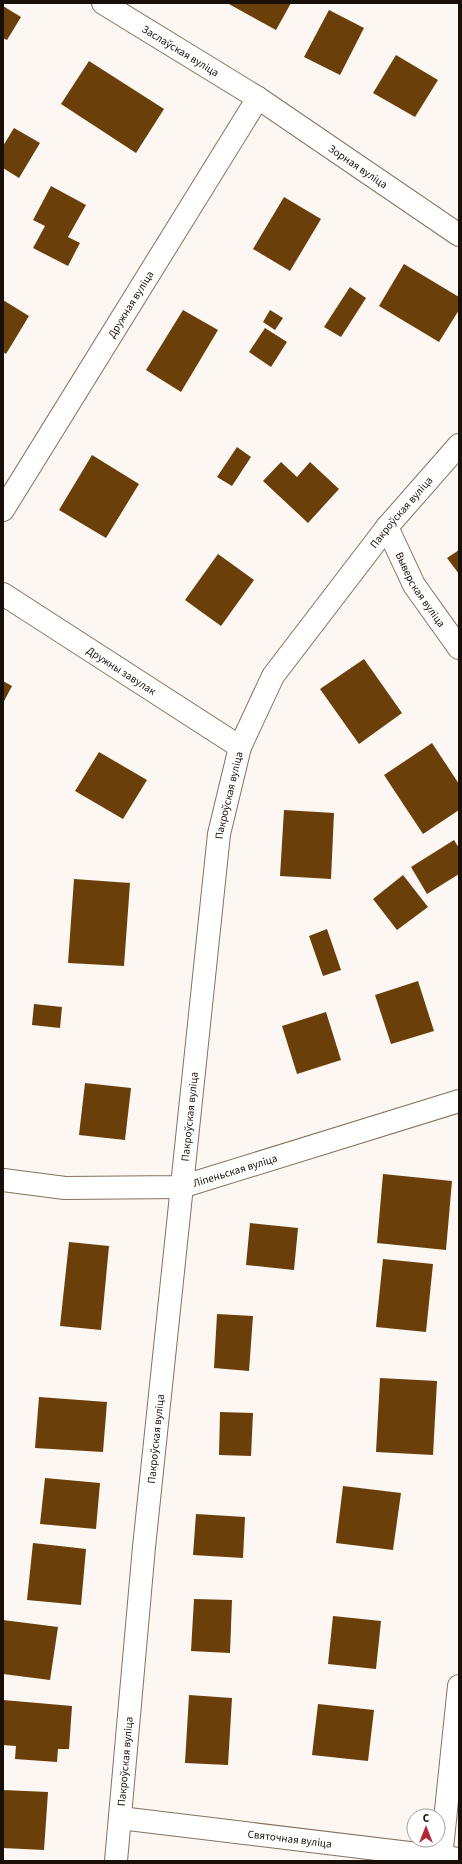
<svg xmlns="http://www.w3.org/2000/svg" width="462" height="1864" font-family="'Source Sans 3',sans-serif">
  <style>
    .building { fill: #6b3f09 }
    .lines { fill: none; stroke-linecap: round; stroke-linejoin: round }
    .minor-casing { stroke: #86715d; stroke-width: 24 }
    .minor { stroke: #fff; stroke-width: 22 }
    .labels { text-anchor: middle; stroke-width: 4; stroke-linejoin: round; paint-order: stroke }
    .street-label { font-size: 11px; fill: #170f08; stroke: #fff }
  </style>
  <rect width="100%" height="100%" fill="#fcf7f2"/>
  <path class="building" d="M 227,3 L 291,3 L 276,30 Z
    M 3,6 L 21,17 L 7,40 L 3,38 Z
    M 329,10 L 364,28 L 340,75 L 304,57 Z
    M 396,55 L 438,80 L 415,117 L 373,93 Z
    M 89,61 L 164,109 L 136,153 L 61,104 Z
    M 14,128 L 40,143 L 19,178 L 3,168 L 3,146 Z
    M 51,186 L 86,205 L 68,237 L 80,243 L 68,266 L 33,248 L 45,226 L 33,220 Z
    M 284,197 L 321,219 L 290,271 L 253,249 Z
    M 404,264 L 459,297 L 459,310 L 439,342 L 379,306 Z
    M 350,287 L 366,298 L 341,337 L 324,327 Z
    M 3,300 L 29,316 L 6,354 L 3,352 Z
    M 183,310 L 218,330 L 181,392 L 146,370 Z
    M 270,310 L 283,318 L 275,330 L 263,322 Z
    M 265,328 L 287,342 L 271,367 L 249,352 Z
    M 237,447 L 251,457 L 232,486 L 217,477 Z
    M 92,455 L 139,484 L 106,538 L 59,510 Z
    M 281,462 L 297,477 L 310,462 L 339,489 L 308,523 L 263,481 Z
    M 459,550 L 459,574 L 447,558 Z
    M 218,554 L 254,580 L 221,626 L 185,600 Z
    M 364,659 L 402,713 L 359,744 L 320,689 Z
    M 3,681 L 12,686 L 3,703 Z
    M 432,743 L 459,784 L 459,810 L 423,834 L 384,775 Z
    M 99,752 L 147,780 L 123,819 L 75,791 Z
    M 284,810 L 334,813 L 331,879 L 280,876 Z
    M 454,840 L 459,848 L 459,874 L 427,894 L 411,867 Z
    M 403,875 L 428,907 L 397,930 L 373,899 Z
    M 74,879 L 130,883 L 124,966 L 68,963 Z
    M 327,929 L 341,970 L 323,976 L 309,936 Z
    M 418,981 L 434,1031 L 391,1044 L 375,995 Z
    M 34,1004 L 62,1007 L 60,1028 L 32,1025 Z
    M 326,1012 L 341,1060 L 297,1074 L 282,1026 Z
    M 85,1083 L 131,1088 L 125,1140 L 79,1135 Z
    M 383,1174 L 452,1181 L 446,1250 L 377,1243 Z
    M 250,1223 L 298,1228 L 294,1270 L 246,1265 Z
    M 69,1242 L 109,1246 L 101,1330 L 60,1326 Z
    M 383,1259 L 433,1264 L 426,1332 L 376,1327 Z
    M 217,1314 L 253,1316 L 249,1371 L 214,1368 Z
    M 380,1378 L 437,1381 L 433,1455 L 376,1452 Z
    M 39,1397 L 107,1402 L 103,1452 L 35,1448 Z
    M 220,1412 L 253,1413 L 251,1456 L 219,1455 Z
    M 45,1478 L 100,1483 L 96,1529 L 40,1524 Z
    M 343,1486 L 401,1493 L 393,1550 L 336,1543 Z
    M 196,1514 L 245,1517 L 243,1558 L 193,1555 Z
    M 33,1543 L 86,1549 L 81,1605 L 27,1600 Z
    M 194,1599 L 232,1600 L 230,1653 L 191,1651 Z
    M 333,1616 L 381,1621 L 376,1669 L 328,1664 Z
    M 3,1620 L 58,1627 L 50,1680 L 3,1674 Z
    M 189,1695 L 232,1698 L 228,1765 L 185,1763 Z
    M 3,1700 L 72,1706 L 69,1749 L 58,1749 L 57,1762 L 15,1759 L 16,1746 L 3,1745 Z
    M 318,1704 L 374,1710 L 368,1761 L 312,1755 Z
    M 3,1790 L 48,1792 L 44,1850 L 3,1848 Z"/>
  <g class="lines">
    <g class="minor-casing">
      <g id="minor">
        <path id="s1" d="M 103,3 L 258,98 L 459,235"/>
        <path id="s2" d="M 3,510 L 258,98"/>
        <path id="s3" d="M 387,527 L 414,585 L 459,648"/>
        <path id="s4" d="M 3,594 L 240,747"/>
        <path id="s5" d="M 3,1180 L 65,1188 L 181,1187 L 459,1101"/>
        <path id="s6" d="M 120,1818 L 459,1859"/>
        <path d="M 441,1858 L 459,1686"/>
        <path id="s7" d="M 116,1861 L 144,1547 L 219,834 L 240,747 L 273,676 L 387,527 L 459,445"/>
      </g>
    </g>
    <use href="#minor" class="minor"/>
  </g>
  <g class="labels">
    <g class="street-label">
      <text dy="4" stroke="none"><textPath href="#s1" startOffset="91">Заслаўская вуліца</textPath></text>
      <text dy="4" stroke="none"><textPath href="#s1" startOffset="303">Зорная вуліца</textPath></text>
      <text dy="4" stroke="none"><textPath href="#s2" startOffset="242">Дружная вуліца</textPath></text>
      <text dy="4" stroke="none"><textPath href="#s7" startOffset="1408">Пакроўская вуліца</textPath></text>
      <text dy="4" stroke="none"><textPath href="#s3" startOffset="71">Выверская вуліца</textPath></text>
      <text dy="4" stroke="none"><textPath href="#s4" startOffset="141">Дружны завулак</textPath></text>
      <text dy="4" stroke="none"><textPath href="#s7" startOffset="1072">Пакроўская вуліца</textPath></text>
      <text dy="4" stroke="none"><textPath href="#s7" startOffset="748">Пакроўская вуліца</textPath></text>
      <text dy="4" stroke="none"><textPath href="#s5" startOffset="235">Ліпеньская вуліца</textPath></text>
      <text dy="4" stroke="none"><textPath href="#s7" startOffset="424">Пакроўская вуліца</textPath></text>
      <text dy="4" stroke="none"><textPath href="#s7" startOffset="100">Пакроўская вуліца</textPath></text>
      <text dy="4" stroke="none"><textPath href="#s6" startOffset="171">Святочная вуліца</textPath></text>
    </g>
  </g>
  <rect width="462" height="1864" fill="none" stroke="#170f08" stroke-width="8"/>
  <g transform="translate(426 1828)"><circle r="19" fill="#ffffff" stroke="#a29f9c"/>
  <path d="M0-3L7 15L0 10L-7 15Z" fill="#b72538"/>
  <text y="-6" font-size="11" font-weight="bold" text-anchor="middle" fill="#170f08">С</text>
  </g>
</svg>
